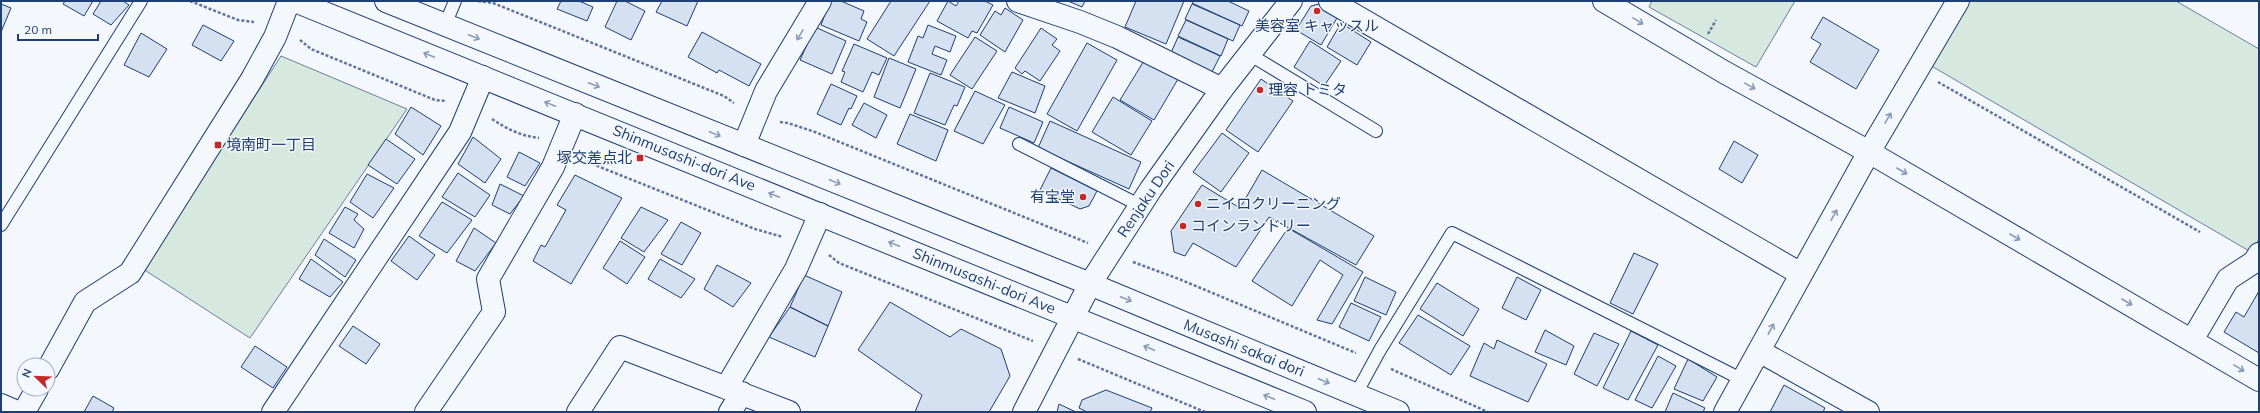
<svg xmlns="http://www.w3.org/2000/svg" width="2260" height="413" font-family="Mulish,'Noto Sans JP',sans-serif">
  <style>
    .green { fill: #d7e8df; stroke: #687fa3 }
    .building { fill: #d5e0f0; stroke: #1d3f73 }
    .lines { fill: none; stroke-linecap: round; stroke-linejoin: round }
    .service-casing { stroke: #1d3f73; stroke-width: 14 }
    .minor-casing { stroke: #1d3f73; stroke-width: 24 }
    .secondary-casing { stroke: #1d3f73; stroke-width: 24 }
    .primary-casing { stroke: #1d3f73; stroke-width: 24 }
    .path { stroke: #5e769c; stroke-width: 2.5; stroke-dasharray: 3 2; stroke-linecap: butt }
    .service { stroke: #f4f7fb; stroke-width: 12 }
    .minor { stroke: #f4f7fb; stroke-width: 22 }
    .secondary { stroke: #f4f7fb; stroke-width: 22 }
    .primary { stroke: #f4f7fb; stroke-width: 22 }
    .oneway { stroke: #889bb7 }
    .poi-dot { fill: #c62828; stroke: #f4f7fb; stroke-width: 1.5 }
    .labels { text-anchor: middle; stroke-width: 3; stroke-linejoin: round; paint-order: stroke }
    .poi-label { font-size: 15px; fill: #1d3f73; stroke: #f4f7fb; text-anchor: start }
    .street-label { font-size: 15px; fill: #1d3f73; stroke: #f4f7fb }
  </style>
  <rect width="100%" height="100%" fill="#f4f7fb"/>
  <path class="green" d="M 1652,1 L 1795,1 L 1756,67 L 1649,7 Z
    M 1964,1 L 2176,1 L 2259,49 L 2259,239 L 2251,252 L 1928,64 Z
    M 281,56 L 407,109 L 250,338 L 143,269 Z"/>
  <path class="building" d="M 65,1 L 93,1 L 84,16 L 63,4 Z
    M 101,1 L 123,1 L 129,5 L 111,25 L 93,14 Z
    M 561,1 L 579,1 L 593,7 L 587,21 L 557,9 Z
    M 617,1 L 625,1 L 645,11 L 631,40 L 605,27 Z
    M 662,1 L 698,1 L 687,26 L 656,12 Z
    M 830,1 L 841,1 L 864,11 L 861,19 L 867,22 L 859,41 L 821,25 Z
    M 891,1 L 930,1 L 894,56 L 867,39 Z
    M 948,1 L 956,6 L 959,1 L 985,1 L 993,5 L 977,33 L 972,31 L 968,38 L 937,21 Z
    M 1068,1 L 1085,1 L 1082,7 Z
    M 1136,1 L 1184,1 L 1166,44 L 1125,27 Z
    M 1193,1 L 1228,1 L 1249,11 L 1242,26 L 1192,3 Z
    M 1323,3 L 1340,13 L 1321,45 L 1296,30 L 1311,6 Z
    M 1,4 L 11,8 L 1,32 Z
    M 1192,4 L 1240,25 L 1233,41 L 1185,19 Z
    M 1005,8 L 1023,20 L 1005,52 L 980,35 L 995,11 L 1001,15 Z
    M 1823,17 L 1879,50 L 1856,89 L 1810,62 L 1821,44 L 1811,38 Z
    M 1186,20 L 1228,39 L 1221,56 L 1178,36 Z
    M 1341,23 L 1371,42 L 1357,65 L 1327,47 Z
    M 203,25 L 234,41 L 221,61 L 192,45 Z
    M 928,25 L 956,36 L 950,52 L 935,46 L 932,54 L 947,60 L 941,75 L 908,62 L 918,36 L 923,38 Z
    M 815,27 L 846,41 L 832,74 L 800,60 Z
    M 1041,28 L 1057,39 L 1052,45 L 1060,51 L 1040,81 L 1025,71 L 1022,74 L 1015,68 Z
    M 702,32 L 761,64 L 749,86 L 719,70 L 717,73 L 688,57 Z
    M 141,33 L 167,49 L 149,77 L 124,65 Z
    M 975,37 L 997,51 L 972,89 L 950,75 Z
    M 1178,37 L 1220,56 L 1211,74 L 1170,55 Z
    M 1310,41 L 1341,61 L 1324,86 L 1294,67 Z
    M 1087,43 L 1117,60 L 1077,131 L 1047,114 Z
    M 854,44 L 887,58 L 879,75 L 872,72 L 863,92 L 841,82 L 845,72 L 842,71 Z
    M 889,58 L 916,69 L 900,108 L 874,97 Z
    M 1145,59 L 1178,79 L 1154,120 L 1120,100 Z
    M 1012,72 L 1045,86 L 1035,113 L 998,98 Z
    M 930,73 L 965,87 L 957,106 L 954,105 L 945,125 L 914,113 Z
    M 1261,79 L 1293,101 L 1258,152 L 1226,130 Z
    M 831,84 L 857,96 L 851,109 L 849,108 L 841,125 L 817,114 Z
    M 975,91 L 1005,105 L 983,144 L 954,131 Z
    M 1113,97 L 1152,121 L 1131,155 L 1092,132 Z
    M 864,103 L 887,115 L 876,138 L 852,125 Z
    M 411,107 L 441,126 L 423,155 L 395,134 Z
    M 1009,107 L 1043,122 L 1034,143 L 1000,128 Z
    M 910,114 L 948,130 L 936,161 L 897,144 Z
    M 1050,121 L 1141,162 L 1129,189 L 1038,148 Z
    M 1222,133 L 1249,153 L 1221,192 L 1193,172 Z
    M 473,137 L 501,159 L 485,183 L 458,164 Z
    M 386,139 L 415,159 L 397,184 L 368,165 Z
    M 1734,141 L 1758,155 L 1742,183 L 1719,169 Z
    M 519,152 L 540,163 L 525,186 L 507,177 Z
    M 1051,168 L 1097,191 L 1089,206 L 1080,209 L 1040,190 Z
    M 1262,170 L 1374,236 L 1356,265 L 1269,217 L 1236,267 L 1193,243 L 1185,256 L 1174,252 L 1171,231 L 1202,185 L 1240,208 Z
    M 458,173 L 490,195 L 475,217 L 442,197 Z
    M 367,174 L 394,188 L 373,218 L 350,202 Z
    M 575,175 L 622,198 L 571,284 L 533,261 L 541,245 L 545,247 L 566,210 L 557,205 Z
    M 500,184 L 524,196 L 510,214 L 492,205 Z
    M 442,202 L 472,220 L 447,253 L 419,236 Z
    M 345,207 L 358,214 L 354,220 L 364,229 L 354,248 L 329,233 Z
    M 641,207 L 668,220 L 644,252 L 621,238 Z
    M 681,222 L 701,233 L 682,265 L 661,254 Z
    M 474,228 L 496,243 L 475,271 L 456,261 Z
    M 1288,228 L 1363,272 L 1332,324 L 1317,320 L 1343,275 L 1320,260 L 1292,306 L 1252,281 Z
    M 409,236 L 435,255 L 417,280 L 391,261 Z
    M 324,239 L 356,260 L 345,277 L 315,255 Z
    M 620,241 L 645,257 L 627,284 L 603,268 Z
    M 1634,253 L 1658,264 L 1633,314 L 1610,303 Z
    M 311,259 L 343,282 L 330,297 L 299,279 Z
    M 660,259 L 695,279 L 681,298 L 648,279 Z
    M 717,265 L 751,283 L 733,307 L 704,289 Z
    M 804,275 L 842,292 L 828,326 L 790,307 Z
    M 1365,277 L 1396,292 L 1386,315 L 1354,301 Z
    M 1517,277 L 1541,290 L 1526,320 L 1502,308 Z
    M 1437,283 L 1479,309 L 1463,336 L 1420,309 Z
    M 2259,291 L 2259,353 L 2224,332 L 2236,312 L 2244,317 Z
    M 890,302 L 950,337 L 961,329 L 1001,349 L 1010,376 L 989,412 L 915,412 L 922,395 L 858,350 Z
    M 1351,303 L 1381,317 L 1369,341 L 1339,327 Z
    M 790,307 L 828,326 L 815,357 L 769,337 Z
    M 1418,315 L 1470,346 L 1451,375 L 1399,343 Z
    M 353,326 L 380,344 L 366,364 L 339,346 Z
    M 1545,330 L 1574,346 L 1566,365 L 1535,352 Z
    M 1631,331 L 1658,345 L 1628,400 L 1603,388 Z
    M 1594,333 L 1619,344 L 1597,386 L 1574,374 Z
    M 1497,340 L 1547,364 L 1528,402 L 1470,376 L 1484,343 L 1494,349 Z
    M 255,346 L 287,367 L 273,388 L 241,367 Z
    M 1658,356 L 1676,366 L 1652,408 L 1635,400 Z
    M 1688,359 L 1717,377 L 1703,401 L 1674,389 Z
    M 1784,385 L 1825,408 L 1823,412 L 1770,412 Z
    M 1106,390 L 1152,408 L 1150,412 L 1087,412 L 1079,408 L 1082,400 Z
    M 1673,393 L 1705,408 L 1703,412 L 1665,412 Z
    M 93,396 L 114,408 L 112,412 L 84,412 Z
    M 1059,404 L 1076,412 L 1057,412 Z"/>
  <g class="lines">
    <g class="service-casing">
      <path id="service" d="M 445,25 L 455,1
        M 1249,54 L 1376,131
        M 1019,144 L 1141,206
        M 1,225 L 141,1
        M 1356,394 L 1380,350 L 1452,233 L 1743,380"/>
    </g>
    <g class="minor-casing">
      <path id="minor" d="M 1018,1 L 1080,22 L 1117,37 L 1222,89
        M 1330,1 L 1801,274
        M 1604,1 L 1724,72 L 1869,152 L 2259,380
        M 744,145 L 766,91 L 820,1
        M 2192,340 L 2228,279 L 2254,262 L 2259,254
        M 1759,351 L 1868,412
        M 48,369 L 85,302 L 130,273 L 252,79 L 275,37 L 289,1
        M 726,388 L 796,269 L 820,214
        M 1,405 L 17,412
        M 24,412 L 37,389
        M 273,412 L 460,132 L 483,77
        M 426,412 L 494,312 L 488,279 L 553,167 L 575,114
        M 578,412 L 620,347 L 789,412
        M 730,412 L 742,393
        M 1725,412 L 1869,152 L 1958,1"/>
    </g>
    <g class="secondary-casing">
      <path id="secondary" d="M 1090,284 L 1151,189 L 1222,89 L 1291,1"/>
    </g>
    <g class="primary-casing">
      <path id="primary" d="M 295,1 L 1305,412
        M 386,1 L 1090,284 L 1398,412
        M 1024,412 L 1090,284"/>
    </g>
    <path class="path" d="M 190,1 L 238,20 L 254,22
      M 478,1 L 493,3 L 724,96 L 734,103
      M 1708,34 L 1716,20
      M 300,40 L 311,49 L 435,100 L 446,101
      M 1938,82 L 2200,232
      M 492,119 C 507,129 521,136 539,138
      M 780,122 L 788,123 L 815,132 L 1088,243
      M 585,156 L 595,165 L 755,229 L 783,237
      M 829,255 L 839,263 L 1033,341
      M 1133,262 L 1179,279 L 1356,353
      M 1078,359 L 1205,412
      M 1391,369 L 1488,412"/>
    <use href="#service" class="service"/>
    <use href="#minor" class="minor"/>
    <use href="#secondary" class="secondary"/>
    <use href="#primary" class="primary"/>
  </g>
  <defs><path id="oneway-shaft" d="M-6 0H5M1.5-3L5.5 0L1.5 3" fill="none" stroke-width="1.6" stroke-linecap="round" stroke-linejoin="round"/></defs>
  <g class="oneway">
    <use href="#oneway-shaft" transform="translate(1638 21) rotate(31)"/>
    <use href="#oneway-shaft" transform="translate(800 35) rotate(121)"/>
    <use href="#oneway-shaft" transform="translate(474 37) rotate(22)"/>
    <use href="#oneway-shaft" transform="translate(429 55) rotate(-158)"/>
    <use href="#oneway-shaft" transform="translate(594 85) rotate(22)"/>
    <use href="#oneway-shaft" transform="translate(1750 86) rotate(29)"/>
    <use href="#oneway-shaft" transform="translate(550 104) rotate(-158)"/>
    <use href="#oneway-shaft" transform="translate(1888 118) rotate(-59)"/>
    <use href="#oneway-shaft" transform="translate(715 134) rotate(22)"/>
    <use href="#oneway-shaft" transform="translate(1902 171) rotate(30)"/>
    <use href="#oneway-shaft" transform="translate(835 182) rotate(22)"/>
    <use href="#oneway-shaft" transform="translate(774 195) rotate(-158)"/>
    <use href="#oneway-shaft" transform="translate(1834 215) rotate(-61)"/>
    <use href="#oneway-shaft" transform="translate(2015 237) rotate(30)"/>
    <use href="#oneway-shaft" transform="translate(894 244) rotate(-158)"/>
    <use href="#oneway-shaft" transform="translate(1126 299) rotate(22)"/>
    <use href="#oneway-shaft" transform="translate(2127 302) rotate(30)"/>
    <use href="#oneway-shaft" transform="translate(1771 329) rotate(-62)"/>
    <use href="#oneway-shaft" transform="translate(1149 348) rotate(-158)"/>
    <use href="#oneway-shaft" transform="translate(2239 368) rotate(31)"/>
    <use href="#oneway-shaft" transform="translate(1324 381) rotate(23)"/>
    <use href="#oneway-shaft" transform="translate(1269 397) rotate(-158)"/>
  </g>
  <g class="poi-dot">
    <circle cx="1317" cy="11" r="4"/>
    <circle cx="1260" cy="90" r="4"/>
    <rect x="214" y="141" width="8" height="8" rx="2"/>
    <rect x="636" y="154" width="8" height="8" rx="2"/>
    <circle cx="1083" cy="197" r="4"/>
    <circle cx="1198" cy="204" r="4"/>
    <circle cx="1183" cy="226" r="4"/>
  </g>
  <g class="labels">
    <g class="poi-label">
      <text x="1317" y="31" text-anchor="middle">美容室 キャッスル</text>
      <text x="1268" y="95">理容 トミタ</text>
      <text x="226" y="150">境南町一丁目</text>
      <text x="632" y="163" text-anchor="end">塚交差点北</text>
      <text x="1075" y="202" text-anchor="end">有宝堂</text>
      <text x="1206" y="209">ニイロクリーニング</text>
      <text x="1191" y="231">コインランドリー</text>
    </g>
    <g class="street-label">
      <text transform="translate(684 158) rotate(22)" y="5">Shinmusashi-dori Ave</text>
      <text transform="translate(1146 199) rotate(-56)" y="5">Renjaku Dori</text>
      <text transform="translate(984 281) rotate(22)" y="5">Shinmusashi-dori Ave</text>
      <text transform="translate(1244 348) rotate(22)" y="5">Musashi sakai dori</text>
    </g>
  </g>
  <rect width="2260" height="413" fill="none" stroke="#1d3f73" stroke-width="4"/>
  <g transform="translate(36 377) rotate(293)"><circle r="19" fill="#f4f7fb" stroke="#9eadc5"/>
  <path d="M0-3L7 15L0 10L-7 15Z" fill="#c62828"/>
  <text y="-6" font-size="11" font-weight="bold" text-anchor="middle" fill="#1d3f73">N</text>
  </g>
  <path d="M18 34v6h80v-6" fill="none" stroke="#1d3f73" stroke-width="2"/>
  <text x="24" y="34" font-size="12" fill="#1d3f73" stroke="#f4f7fb" stroke-width="3" paint-order="stroke">20 m</text>
</svg>
